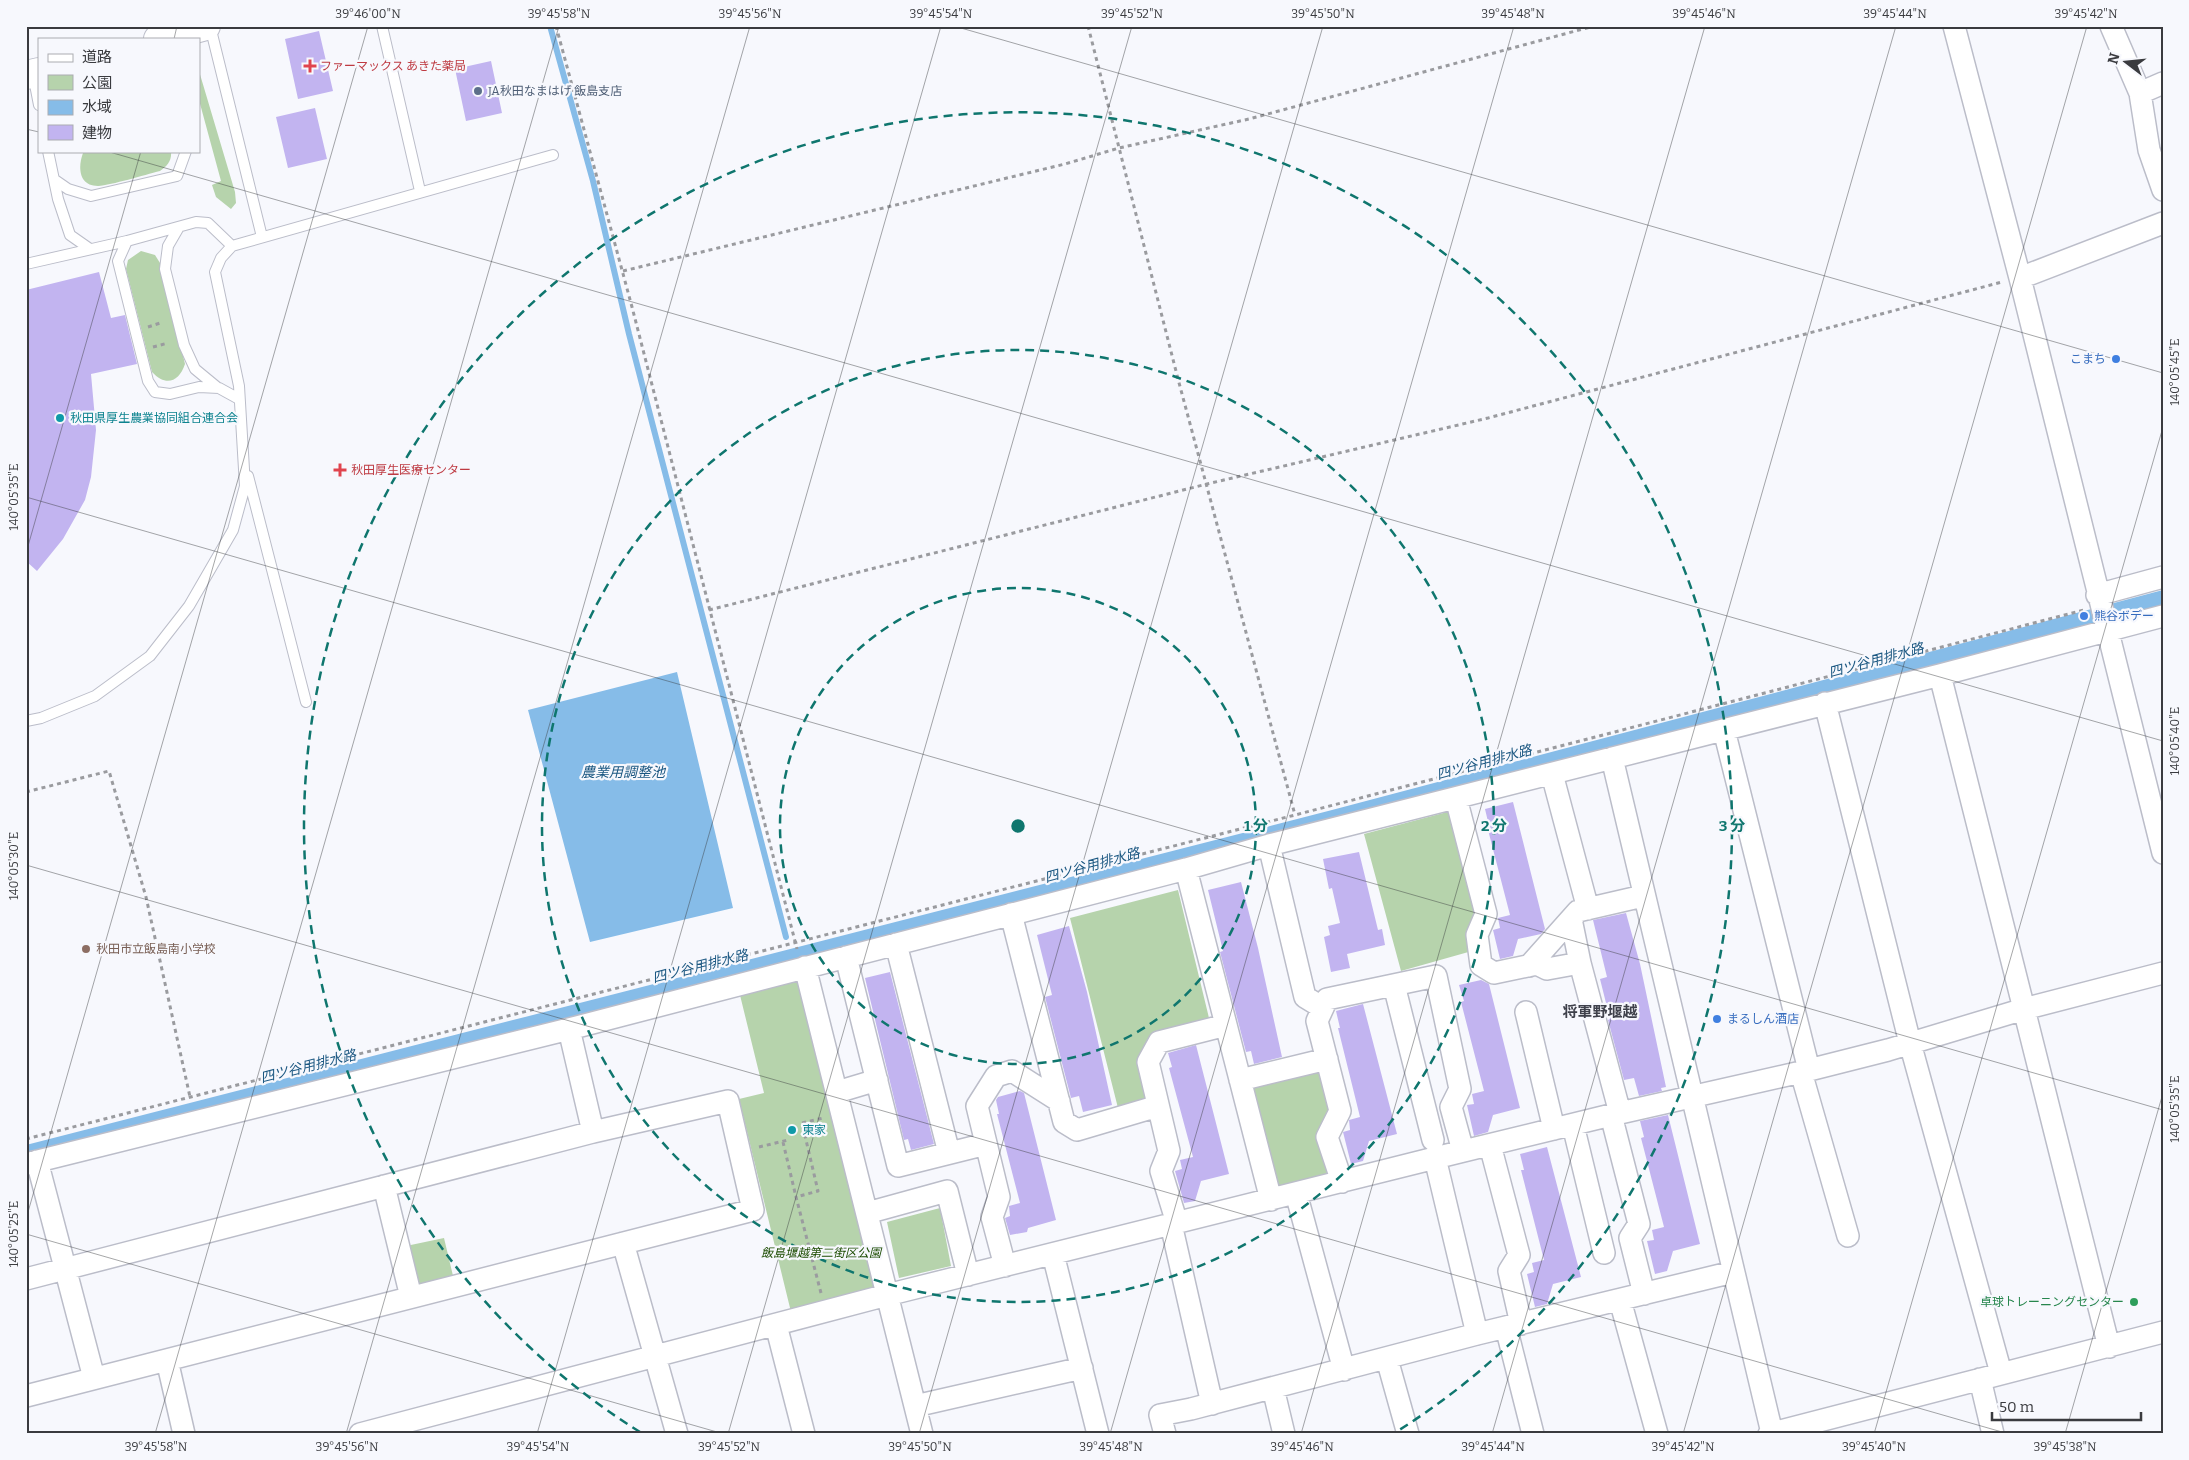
<svg xmlns="http://www.w3.org/2000/svg" width="2189" height="1460" font-family="Bitter,'Noto Sans JP',serif">
  <style>
    .green { fill: #b6d3ac }
    .water { fill: #86bce8 }
    .lines { fill: none; stroke-linecap: round; stroke-linejoin: round }
    .stream { stroke: #86bce8; stroke-width: 6 }
    .building { fill: #c2b4f0 }
    .lane-casing { stroke: #bbbdc9; stroke-width: 12 }
    .street-casing { stroke: #bbbdc9; stroke-width: 24 }
    .secondary-casing { stroke: #bbbdc9; stroke-width: 30 }
    .path { stroke: #9a9b9f; stroke-width: 3; stroke-dasharray: 4 4; stroke-linecap: butt }
    .lane { stroke: #fff; stroke-width: 10 }
    .street { stroke: #fff; stroke-width: 21 }
    .secondary { stroke: #fff; stroke-width: 28 }
    .ticks { fill: none; stroke: #3a3b3f; stroke-width: 1; stroke-opacity: 0.45 }
    .ring { fill: none; stroke: #0f766e; stroke-width: 2.5; stroke-dasharray: 9 6 }
    .health-dot { fill: #e0444e; stroke: #f7f8fd; stroke-width: 2 }
    .service-dot { fill: #5c6f8a; stroke: #f7f8fd; stroke-width: 2 }
    .shop-dot { fill: #3f7fe0; stroke: #f7f8fd; stroke-width: 2 }
    .culture-dot { fill: #0f9aa8; stroke: #f7f8fd; stroke-width: 2 }
    .education-dot { fill: #8d6e63; stroke: #f7f8fd; stroke-width: 2 }
    .leisure-dot { fill: #2e9e5b; stroke: #f7f8fd; stroke-width: 2 }
    .labels { text-anchor: middle; stroke-width: 4.5; stroke-linejoin: round; paint-order: stroke }
    .health-label { font-size: 12px; fill: #be3a42; stroke: #f7f8fd; text-anchor: start }
    .service-label { font-size: 12px; fill: #4e5e75; stroke: #f7f8fd; text-anchor: start }
    .shop-label { font-size: 12px; fill: #366cbe; stroke: #f7f8fd; text-anchor: start }
    .culture-label { font-size: 12px; fill: #0d838f; stroke: #f7f8fd; text-anchor: start }
    .education-label { font-size: 12px; fill: #785e54; stroke: #f7f8fd; text-anchor: start }
    .park-label { font-size: 12px; font-style: italic; fill: #1b4b00; stroke: #f7f8fd }
    .leisure-label { font-size: 12px; fill: #27864d; stroke: #f7f8fd; text-anchor: end }
    .water-label { font-size: 14px; font-style: italic; fill: #1c5882; stroke: #f7f8fd }
    .quarter-label { font-size: 15px; font-weight: bold; fill: #3f414b; stroke: #f7f8fd }
    .centre { fill: #0f766e; stroke: #f7f8fd; stroke-width: 2.5 }
    .ring-label { font-size: 15px; text-anchor: middle; font-weight: bold; fill: #0f766e; stroke: #f7f8fd; stroke-width: 4.5; stroke-linejoin: round; paint-order: stroke }
    .neatline { fill: none; stroke: #3a3b3f; stroke-width: 2 }
    .ticks-label { font-size: 12px; text-anchor: middle; fill: #3a3b3f }
  </style>
  <rect width="100%" height="100%" fill="#f7f8fd"/>
  <path class="green" d="M 199,71 L 235,192 L 236,203 L 231,209 L 216,197 L 212,185 L 221,181 L 199,100 Z
    M 91,151 L 171,151 C 172,161 167,166 160,171 C 144,175 112,185 98,186 C 78,186 78,166 83,153 Z
    M 141,251 L 155,255 L 160,263 L 185,364 C 179,382 166,387 152,372 L 126,269 L 128,260 Z
    M 1451,811 L 1475,914 L 1467,930 L 1472,951 L 1401,971 L 1364,834 Z
    M 1178,890 L 1209,1018 L 1154,1032 L 1139,1064 L 1146,1100 L 1118,1108 L 1070,918 Z
    M 797,977 L 875,1291 L 791,1312 L 739,1099 L 764,1093 L 739,991 Z
    M 1319,1069 L 1329,1109 L 1330,1175 L 1277,1189 L 1251,1088 Z
    M 940,1208 L 951,1266 L 899,1278 L 887,1222 Z
    M 444,1238 L 454,1280 L 424,1287 L 414,1281 L 406,1246 Z"/>
  <path class="water" d="M 2163,590 L 2163,608 L 796,963 L 26,1155 L 26,1145 L 1332,810 Z
    M 677,672 L 733,908 L 590,942 L 528,710 Z"/>
  <g class="lines">
    <path class="stream" d="M 550,26 L 593,181 L 629,334 L 786,937"/>
  </g>
  <path class="building" d="M 319,31 L 333,91 L 298,99 L 285,39 Z
    M 491,61 L 502,113 L 466,121 L 455,69 Z
    M 315,108 L 327,159 L 288,168 L 276,117 Z
    M 99,272 L 111,318 L 125,315 L 137,364 L 91,374 L 96,430 L 91,477 L 85,500 L 63,539 L 37,571 L 26,561 L 26,290 Z
    M 1513,802 L 1545,929 L 1541,934 L 1518,939 L 1513,956 L 1500,959 L 1493,930 L 1500,928 L 1498,918 L 1510,915 L 1487,826 L 1489,826 L 1485,809 Z
    M 1359,852 L 1378,930 L 1382,929 L 1385,945 L 1347,954 L 1350,968 L 1331,972 L 1324,937 L 1330,935 L 1328,926 L 1340,923 L 1332,888 L 1329,889 L 1323,859 Z
    M 1241,882 L 1258,948 L 1282,1057 L 1254,1064 L 1251,1051 L 1246,1052 L 1220,952 L 1223,951 L 1208,890 Z
    M 1626,913 L 1640,964 L 1666,1087 L 1661,1088 L 1662,1091 L 1639,1096 L 1634,1078 L 1624,1080 L 1608,1020 L 1610,1019 L 1600,979 L 1607,977 L 1593,920 Z
    M 1069,926 L 1087,992 L 1112,1105 L 1083,1112 L 1079,1096 L 1071,1098 L 1045,997 L 1052,995 L 1037,935 Z
    M 890,972 L 934,1144 L 911,1150 L 908,1139 L 904,1140 L 865,978 Z
    M 1481,980 L 1489,984 L 1520,1108 L 1493,1115 L 1488,1132 L 1474,1136 L 1467,1105 L 1474,1104 L 1472,1094 L 1484,1091 L 1461,1002 L 1464,1001 L 1459,985 Z
    M 1363,1004 L 1397,1134 L 1369,1141 L 1363,1161 L 1351,1164 L 1343,1132 L 1350,1130 L 1349,1120 L 1360,1117 L 1338,1028 L 1340,1028 L 1336,1011 Z
    M 1196,1045 L 1229,1174 L 1201,1181 L 1195,1201 L 1184,1203 L 1175,1171 L 1182,1169 L 1180,1160 L 1193,1157 L 1169,1068 L 1172,1067 L 1168,1053 Z
    M 1020,1091 L 1024,1093 L 1056,1220 L 1028,1228 L 1027,1232 L 1010,1235 L 1005,1218 L 1010,1216 L 1009,1206 L 1020,1203 L 997,1114 L 999,1114 L 996,1100 L 998,1097 Z
    M 1668,1115 L 1700,1244 L 1673,1251 L 1667,1271 L 1655,1274 L 1647,1241 L 1654,1240 L 1652,1230 L 1664,1227 L 1641,1138 L 1644,1137 L 1640,1121 Z
    M 1547,1147 L 1581,1277 L 1553,1284 L 1547,1304 L 1535,1307 L 1527,1274 L 1534,1272 L 1532,1263 L 1544,1260 L 1521,1170 L 1524,1170 L 1520,1154 Z"/>
  <g class="lines">
    <g class="lane-casing">
      <path id="lane" d="M 210,26 L 262,237
        M 382,26 L 420,191
        M 33,74 L 39,105
        M 48,151 L 58,199 L 70,235 L 90,249
        M 55,180 L 68,189 L 91,196 L 177,176 L 186,151
        M 179,227 L 168,246 L 165,269 L 184,345 L 195,369 L 218,388
        M 232,246 L 208,223 L 196,222 L 127,241 L 118,261 L 148,381 L 155,392 L 170,394 L 199,387 L 219,388 L 239,399
        M 26,264 L 127,241
        M 248,476 L 306,702
        M 26,721 L 41,718 L 95,696 L 150,656 L 189,606 L 233,530 L 245,486 L 239,386 L 215,272 L 221,258 L 232,246 L 553,155"/>
    </g>
    <g class="street-casing">
      <path id="street" d="M 1954,26 L 2020,278 L 2163,853
        M 2111,26 L 2140,93 L 2149,150 L 2163,190
        M 2140,93 L 2163,83
        M 2020,278 L 2163,223
        M 2097,595 L 2163,577
        M 1940,675 L 2109,1347
        M 1825,703 L 1910,1043 L 2001,1373
        M 1724,730 L 1809,1070
        M 1612,758 L 1772,1433
        M 1552,774 L 1588,909
        M 1456,798 L 1486,914 L 1477,935 L 1481,965 L 1494,973 L 1537,964 L 1547,969 L 1580,963 L 1620,1113
        M 1269,845 L 1305,997 L 1323,1008
        M 1186,869 L 1271,1200
        M 1011,914 L 1064,1122 L 1077,1130 L 1158,1106
        M 1571,919 L 1580,963
        M 896,944 L 949,1153
        M 846,957 L 898,1166 L 986,1144
        M 1529,966 L 1578,911 L 1643,896
        M 805,967 L 922,1434
        M 1394,985 L 1433,1140
        M 1526,1012 L 1554,1129
        M 569,1029 L 593,1132
        M 1801,1072 L 1848,1236
        M 1240,1080 L 1327,1059
        M 837,1092 L 877,1080
        M 1611,1115 L 1639,1224 L 1630,1238 L 1644,1294
        M 1573,1125 L 1604,1253
        M 1490,1145 L 1519,1255 L 1509,1271 L 1521,1324
        M 1435,1158 L 1611,1115 L 1801,1072 L 1888,1050 L 2024,1009 L 2163,973
        M 37,1161 L 94,1378
        M 26,1164 L 569,1029 L 1186,869 L 1269,845 L 1940,675 L 2163,616
        M 1342,1182 L 1327,1137 L 1340,1111 L 1317,1021 L 1327,999 L 1436,976 L 1460,1089 L 1451,1107 L 1463,1151
        M 384,1186 L 411,1297
        M 1296,1193 L 1344,1370
        M 867,1213 L 947,1191 L 968,1275
        M 1177,1223 L 1161,1171 L 1169,1151 L 1148,1062 L 1159,1042 L 1226,1025
        M 1171,1224 L 1212,1404
        M 623,1243 L 677,1434
        M 1053,1254 L 1098,1434
        M 1005,1266 L 992,1217 L 999,1197 L 977,1106 L 996,1076 L 1012,1071 L 1059,1101
        M 26,1279 L 593,1132 L 728,1101 L 753,1210 L 26,1396
        M 1620,1300 L 1657,1434
        M 776,1325 L 804,1434
        M 1506,1327 L 1533,1434
        M 1387,1359 L 1408,1434
        M 167,1360 L 184,1434
        M 1980,1379 L 1993,1434
        M 1273,1388 L 1284,1434
        M 915,1406 L 1082,1368
        M 360,1434 L 887,1295 L 1435,1158 L 1477,1334
        M 1165,1434 L 1160,1415 L 1191,1409 L 1477,1334 L 1733,1272
        M 1769,1434 L 2163,1332"/>
    </g>
    <g class="secondary-casing">
      <path id="secondary" d="M 158,39 L 206,26
        M 26,75 L 39,72"/>
    </g>
    <path class="path" d="M 556,26 L 632,307 L 797,949
      M 1088,26 L 1178,379 L 1295,815
      M 623,271 L 1065,164 L 1119,148 L 1249,119 L 1594,26
      M 148,327 L 163,322
      M 153,347 L 168,343
      M 709,610 L 1207,484 L 1488,418 L 2002,282
      M 26,792 L 109,771 L 146,897 L 190,1097
      M 26,1139 L 1295,815 L 2084,610
      M 783,1142 L 796,1197
      M 759,1147 L 788,1140
      M 821,1293 L 796,1197 L 818,1191 L 802,1123 L 823,1118"/>
    <use href="#lane" class="lane"/>
    <use href="#street" class="street"/>
    <use href="#secondary" class="secondary"/>
  </g>
  <path class="ticks" d="M 954,26 L 2163,373M 174,39 L 177,26M 26,129 L 39,132M 106,151 L 2163,741M 26,497 L 2163,1110M 26,553 L 141,151M 26,865 L 2009,1434M 26,1219 L 368,26M 26,1234 L 724,1434M 155,1434 L 559,26M 346,1434 L 750,26M 537,1434 L 941,26M 728,1434 L 1132,26M 919,1434 L 1323,26M 1110,1434 L 1514,26M 1301,1434 L 1705,26M 1492,1434 L 1896,26M 1683,1434 L 2087,26M 1874,1434 L 2163,427M 2065,1434 L 2163,1093"/>
  <g class="ring">
    <circle cx="1018" cy="826" r="238"/>
    <circle cx="1018" cy="826" r="476"/>
    <path d="M640 1432A714 714 0 1 1 1396 1432"/>
  </g>
  <g class="health-dot">
    <path d="M307.5 58.5h5v5h5v5h-5v5h-5v-5h-5v-5h5z"/>
    <path d="M337.5 462.5h5v5h5v5h-5v5h-5v-5h-5v-5h5z"/>
  </g>
  <circle class="service-dot" cx="478" cy="91" r="5"/>
  <g class="shop-dot">
    <circle cx="2116" cy="359" r="5"/>
    <circle cx="2084" cy="616" r="5"/>
    <circle cx="1717" cy="1019" r="5"/>
  </g>
  <g class="culture-dot">
    <circle cx="60" cy="418" r="5"/>
    <circle cx="792" cy="1130" r="5"/>
  </g>
  <circle class="education-dot" cx="86" cy="949" r="5"/>
  <circle class="leisure-dot" cx="2134" cy="1302" r="5"/>
  <g class="labels">
    <g class="health-label">
      <text x="320" y="70">ファーマックス あきた薬局</text>
      <text x="351" y="474">秋田厚生医療センター</text>
    </g>
    <g class="service-label">
      <text x="488" y="95">JA秋田なまはげ 飯島支店</text>
    </g>
    <g class="shop-label">
      <text x="2106" y="363" text-anchor="end">こまち</text>
      <text x="2094" y="620">熊谷ボデー</text>
      <text x="1727" y="1023">まるしん酒店</text>
    </g>
    <g class="culture-label">
      <text x="70" y="422">秋田県厚生農業協同組合連合会</text>
      <text x="802" y="1134">東家</text>
    </g>
    <g class="education-label">
      <text x="96" y="953">秋田市立飯島南小学校</text>
    </g>
    <g class="park-label">
      <text x="821" y="1257">飯島堰越第二街区公園</text>
    </g>
    <g class="leisure-label">
      <text x="2124" y="1306">卓球トレーニングセンター</text>
    </g>
    <g class="water-label">
      <text transform="translate(1876 660) rotate(-15)" y="5">四ツ谷用排水路</text>
      <text transform="translate(1484 762) rotate(-15)" y="5">四ツ谷用排水路</text>
      <text x="623" y="777">農業用調整池</text>
      <text transform="translate(1092 865) rotate(-15)" y="5">四ツ谷用排水路</text>
      <text transform="translate(700 966) rotate(-14)" y="5">四ツ谷用排水路</text>
      <text transform="translate(308 1066) rotate(-14)" y="5">四ツ谷用排水路</text>
    </g>
    <g class="quarter-label">
      <text x="1600" y="1017">将軍野堰越</text>
    </g>
  </g>
  <circle cx="1018" cy="826" r="8" class="centre"/>
  <g class="ring-label">
    <text x="1256" y="831">1 分</text>
    <text x="1494" y="831">2 分</text>
    <text x="1732" y="831">3 分</text>
  </g>
  <rect width="2189" height="1460" fill="none" stroke="#f7f8fd" stroke-width="55"/>
  <rect x="38" y="38" width="162" height="115" fill="#f7f8fd" stroke="#abacb1"/>
  <rect x="48" y="54" width="25" height="8" fill="#ffffff" stroke="#abacb1"/>
  <text x="82" y="62" font-size="15" fill="#3a3b3f">道路</text>
  <rect x="48" y="75" width="25" height="15" fill="#b6d3ac" stroke="#abacb1"/>
  <text x="82" y="88" font-size="15" fill="#3a3b3f">公園</text>
  <rect x="48" y="100" width="25" height="15" fill="#86bce8" stroke="#abacb1"/>
  <text x="82" y="112" font-size="15" fill="#3a3b3f">水域</text>
  <rect x="48" y="125" width="25" height="15" fill="#c2b4f0" stroke="#abacb1"/>
  <text x="82" y="138" font-size="15" fill="#3a3b3f">建物</text>
  <g transform="translate(2126 62) rotate(286)" stroke="#f7f8fd" stroke-width="4" paint-order="stroke">
  <path d="M0-4L9 19L0 12L-9 19Z" fill="#3a3b3f"/>
  <text y="-8" font-size="14" font-weight="bold" text-anchor="middle" fill="#3a3b3f">N</text>
  </g>
  <path d="M1992 1412v8h149v-8" fill="none" stroke="#3a3b3f" stroke-width="2.5"/>
  <text x="1999" y="1412" font-size="15" fill="#3a3b3f" stroke="#f7f8fd" stroke-width="4" paint-order="stroke">50 m</text>
  <rect x="28" y="28" width="2134" height="1404" class="neatline"/>
  <g class="ticks-label">
    <text x="368" y="18">39°46'00"N</text>
    <text x="559" y="18">39°45'58"N</text>
    <text x="750" y="18">39°45'56"N</text>
    <text x="941" y="18">39°45'54"N</text>
    <text x="1132" y="18">39°45'52"N</text>
    <text x="1323" y="18">39°45'50"N</text>
    <text x="1513" y="18">39°45'48"N</text>
    <text x="1704" y="18">39°45'46"N</text>
    <text x="1895" y="18">39°45'44"N</text>
    <text x="2086" y="18">39°45'42"N</text>
    <text transform="translate(2175 372) rotate(-90)" y="4">140°05'45"E</text>
    <text transform="translate(14 497) rotate(-90)" y="4">140°05'35"E</text>
    <text transform="translate(2175 741) rotate(-90)" y="4">140°05'40"E</text>
    <text transform="translate(14 866) rotate(-90)" y="4">140°05'30"E</text>
    <text transform="translate(2175 1109) rotate(-90)" y="4">140°05'35"E</text>
    <text transform="translate(14 1234) rotate(-90)" y="4">140°05'25"E</text>
    <text x="156" y="1451">39°45'58"N</text>
    <text x="347" y="1451">39°45'56"N</text>
    <text x="538" y="1451">39°45'54"N</text>
    <text x="729" y="1451">39°45'52"N</text>
    <text x="920" y="1451">39°45'50"N</text>
    <text x="1111" y="1451">39°45'48"N</text>
    <text x="1302" y="1451">39°45'46"N</text>
    <text x="1493" y="1451">39°45'44"N</text>
    <text x="1683" y="1451">39°45'42"N</text>
    <text x="1874" y="1451">39°45'40"N</text>
    <text x="2065" y="1451">39°45'38"N</text>
  </g>
</svg>
